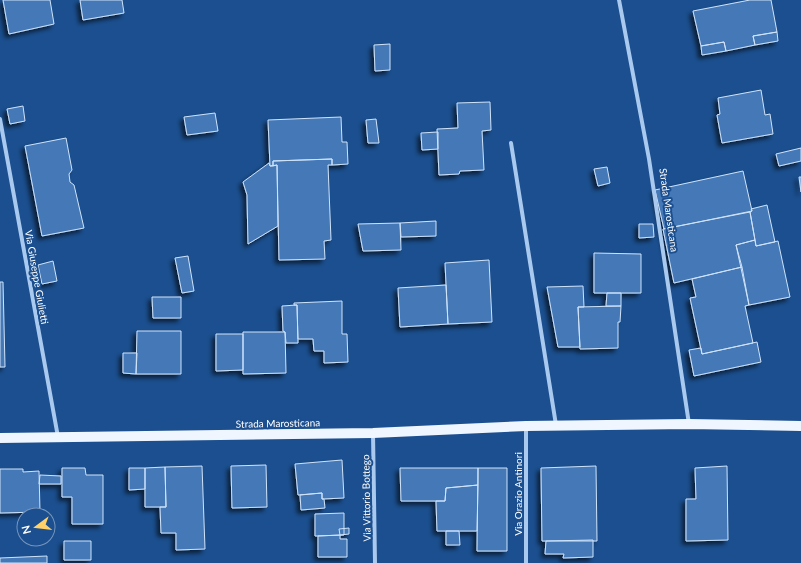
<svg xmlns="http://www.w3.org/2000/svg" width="801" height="563" font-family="Lato,sans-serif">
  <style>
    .building { fill: #4478b7; stroke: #cfe3fa; filter: url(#shadow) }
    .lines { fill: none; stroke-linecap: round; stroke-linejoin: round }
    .street { stroke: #a9c9ee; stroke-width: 4 }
    .primary { stroke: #f0f6ff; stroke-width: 10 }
    .labels { text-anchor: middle; stroke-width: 4; stroke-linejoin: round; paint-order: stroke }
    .street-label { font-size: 10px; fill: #fff; stroke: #1b4f8f }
  </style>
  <defs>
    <filter id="shadow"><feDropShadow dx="-3.5" dy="3.5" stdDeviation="2" flood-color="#0009"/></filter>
  </defs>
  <rect width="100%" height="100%" fill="#1b4f8f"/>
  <path class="building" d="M 3,0 L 50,0 L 54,24 L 9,34 Z
    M 80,0 L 122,0 L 124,13 L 83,20 Z
    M 750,0 L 771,0 L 777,32 L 753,36 L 755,45 L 726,51 L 724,42 L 701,46 L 693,11 Z
    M 777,32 L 778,41 L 755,45 L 753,36 Z
    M 724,42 L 726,51 L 702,55 L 701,46 Z
    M 390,44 L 390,70 L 375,71 L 374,45 Z
    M 761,90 L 765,115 L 770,114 L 773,134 L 722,143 L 717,115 L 720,114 L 718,98 Z
    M 490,102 L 491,130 L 482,131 L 484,170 L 460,171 L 459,174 L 439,175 L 437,129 L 458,128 L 457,103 Z
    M 23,106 L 25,121 L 10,124 L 7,109 Z
    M 215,113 L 218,131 L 187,135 L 184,117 Z
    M 341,117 L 342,142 L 347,142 L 348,164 L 332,165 L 332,159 L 273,161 L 273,166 L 270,166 L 268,120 Z
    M 376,119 L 379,143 L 368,143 L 366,120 Z
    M 438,132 L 438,149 L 422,150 L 421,133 Z
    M 66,138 L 72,170 L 69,174 L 70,182 L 74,185 L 84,228 L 42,236 L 25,146 Z
    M 801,148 L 801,161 L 779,166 L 776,154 Z
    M 332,159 L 332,165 L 328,165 L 331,240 L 324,241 L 325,259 L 279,260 L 277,165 L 273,166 L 273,161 Z
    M 269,163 L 270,166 L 277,165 L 278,226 L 248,244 L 247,195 L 243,182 Z
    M 607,167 L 610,183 L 598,186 L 594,169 Z
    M 743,171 L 752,211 L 664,229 L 655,190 Z
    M 799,177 L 801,177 L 801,192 Z
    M 767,205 L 775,242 L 756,246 L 750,212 L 752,211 L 751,209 Z
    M 750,212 L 755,240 L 736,245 L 742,267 L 674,283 L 663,229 Z
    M 436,221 L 436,236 L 401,237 L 400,223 Z
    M 400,223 L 401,250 L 363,251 L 358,224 Z
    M 639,224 L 653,224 L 654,237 L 639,238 Z
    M 755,240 L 756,246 L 778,241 L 790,297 L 749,305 L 736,245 Z
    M 594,253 L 641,254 L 641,293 L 594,293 Z
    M 188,256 L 194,291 L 182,293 L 175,258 Z
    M 489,260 L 492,322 L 448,324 L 445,263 Z
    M 53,261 L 57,281 L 42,284 L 38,265 Z
    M 742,267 L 749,305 L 745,306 L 753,343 L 702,354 L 690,298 L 696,297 L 692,279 Z
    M 0,282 L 3,282 L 5,367 L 0,367 Z
    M 446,285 L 448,324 L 400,327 L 398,288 Z
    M 583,286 L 584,307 L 578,307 L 580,347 L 558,347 L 547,287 Z
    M 607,293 L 621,293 L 621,306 L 606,306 Z
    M 152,297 L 181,297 L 181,318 L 153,318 Z
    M 342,301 L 342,334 L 347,334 L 348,362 L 324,363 L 324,351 L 314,351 L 313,339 L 298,339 L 297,305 L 294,305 L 294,303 Z
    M 297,305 L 298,343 L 286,343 L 285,332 L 283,331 L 282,306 Z
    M 621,306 L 620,322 L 618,322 L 618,348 L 580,349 L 578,307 Z
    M 137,331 L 181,331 L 181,374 L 136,374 Z
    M 243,332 L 285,332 L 286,373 L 243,374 Z
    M 216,334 L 243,334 L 243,370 L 216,371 Z
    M 757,342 L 761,362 L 694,376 L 689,350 L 701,348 L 702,354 Z
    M 123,353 L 137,353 L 136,374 L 123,373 Z
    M 342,460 L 344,498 L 322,499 L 322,493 L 298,495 L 295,464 Z
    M 266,465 L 267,507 L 232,508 L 231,466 Z
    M 202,466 L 205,549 L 176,550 L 176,533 L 161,533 L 160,507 L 166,507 L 165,467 Z
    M 596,466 L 597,541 L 542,541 L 541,468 Z
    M 727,466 L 728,540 L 686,541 L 686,499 L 696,499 L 695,468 Z
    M 165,467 L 166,507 L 145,507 L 145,468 Z
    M 62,468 L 85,468 L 86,475 L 103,475 L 103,524 L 72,524 L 72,497 L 62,497 Z
    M 129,468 L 145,468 L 145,489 L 129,490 Z
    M 400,468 L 478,468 L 478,485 L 446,488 L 445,501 L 401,501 Z
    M 478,468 L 507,468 L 507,551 L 477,551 Z
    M 0,469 L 23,469 L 23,472 L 39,471 L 40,512 L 0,513 Z
    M 40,475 L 61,476 L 61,484 L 39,484 Z
    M 478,485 L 477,531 L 437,531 L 436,501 L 445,501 L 446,488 Z
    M 322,493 L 322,499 L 324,499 L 325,508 L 301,510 L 300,495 Z
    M 344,513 L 344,535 L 315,536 L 315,514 Z
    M 349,528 L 349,534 L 340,535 L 339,529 Z
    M 446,531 L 459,531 L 460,545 L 446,545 Z
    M 340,535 L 340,539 L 347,539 L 347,557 L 318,557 L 318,536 Z
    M 593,540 L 593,557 L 563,558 L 564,554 L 545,554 L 546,541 Z
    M 64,541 L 91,541 L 91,560 L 64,560 Z
    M 47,556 L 47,563 L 0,563 L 0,558 Z"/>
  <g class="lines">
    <path class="street" d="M 619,0 L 649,159 L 689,424
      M 0,119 L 58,437
      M 511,143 L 556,425
      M 526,426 L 526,563
      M 373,433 L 375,563"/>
    <path class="primary" d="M 0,438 L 373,433 L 526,426 L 689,424 L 801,426"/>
  </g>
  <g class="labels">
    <g class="street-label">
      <text transform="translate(669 210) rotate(82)" y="4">Strada Marosticana</text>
      <text transform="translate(37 277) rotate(80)" y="4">Via Giuseppe Giulietti</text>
      <text transform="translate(278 423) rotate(-1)" y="4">Strada Marosticana</text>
      <text transform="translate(518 494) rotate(-90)" y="4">Via Orazio Antinori</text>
      <text transform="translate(366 498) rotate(-91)" y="4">Via Vittorio Bottego</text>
    </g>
  </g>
  <g transform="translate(36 527) rotate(255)"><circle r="19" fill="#1b4f8f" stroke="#7695bc"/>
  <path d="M0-3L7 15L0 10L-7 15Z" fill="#ffd166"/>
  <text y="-6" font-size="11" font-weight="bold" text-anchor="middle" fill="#ffffff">N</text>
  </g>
</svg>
